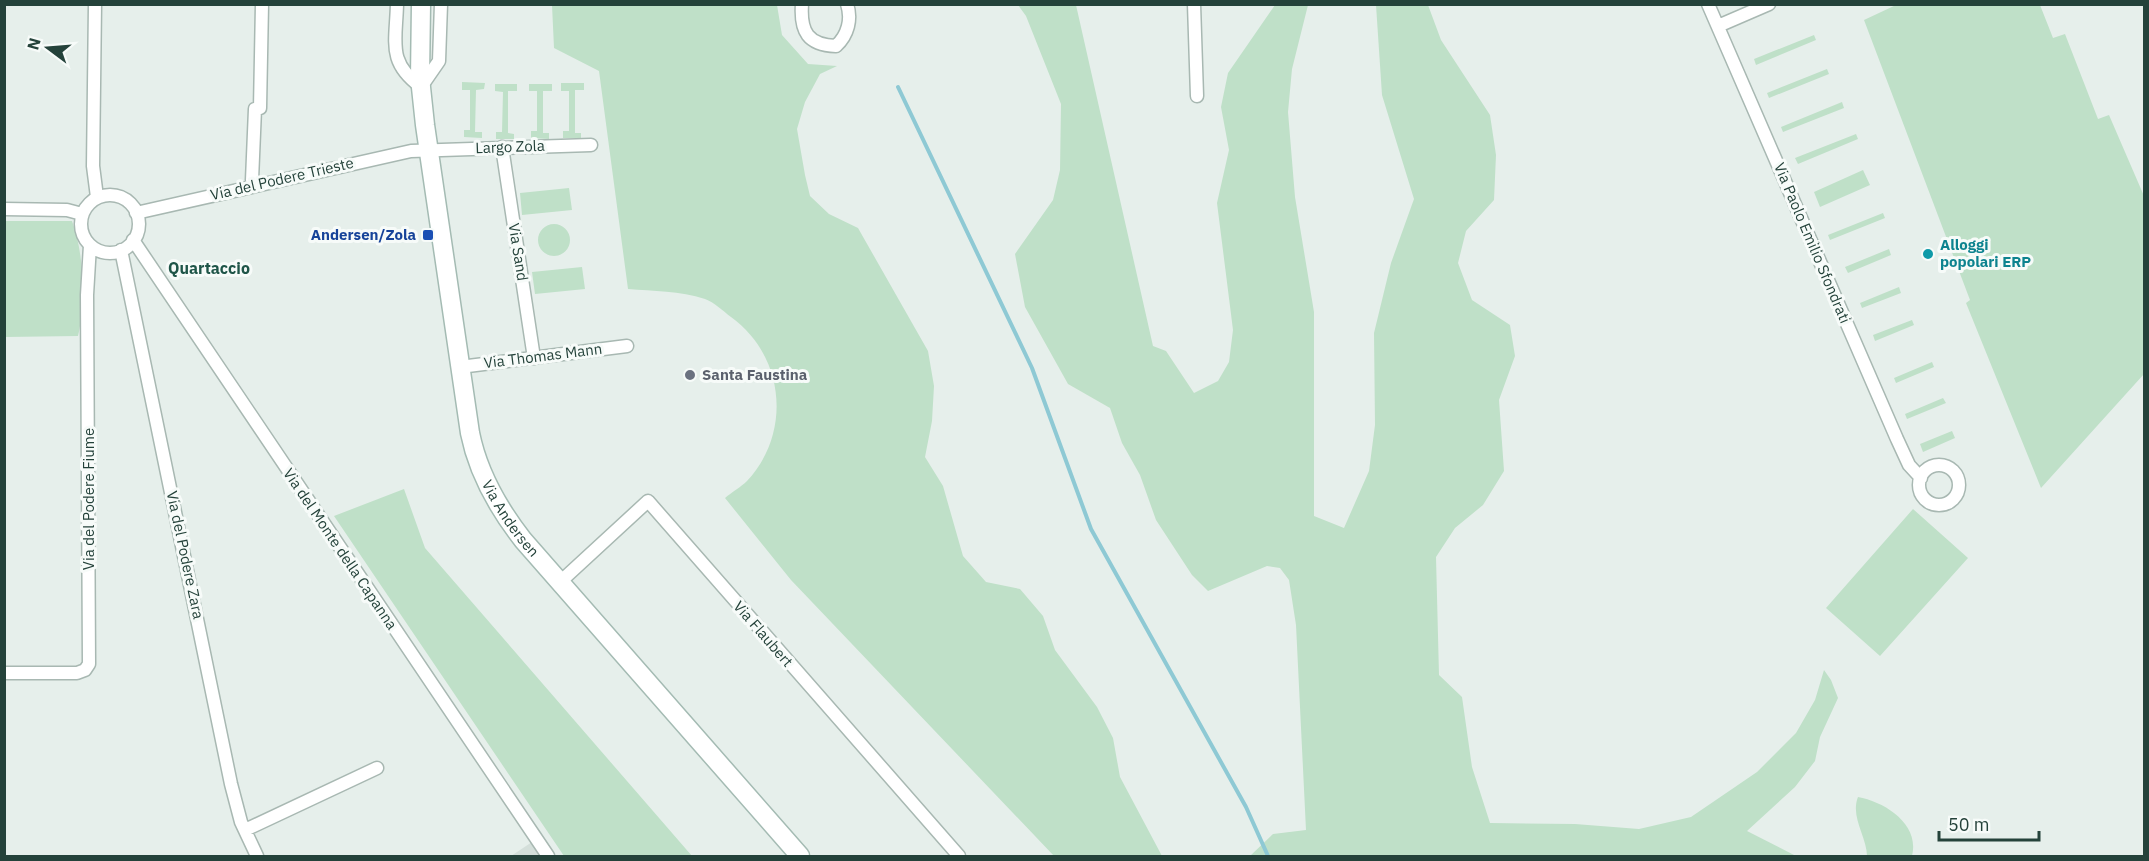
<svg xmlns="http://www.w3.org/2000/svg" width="2149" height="861" font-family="'IBM Plex Sans',sans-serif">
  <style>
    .built { fill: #d4dfda }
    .green { fill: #bfe0c8 }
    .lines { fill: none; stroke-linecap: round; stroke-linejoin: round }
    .stream { stroke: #8ec9d4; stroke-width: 4 }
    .street-casing { stroke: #a8b8b2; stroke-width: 15 }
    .secondary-casing { stroke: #a4bbb3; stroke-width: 21 }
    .street { stroke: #fff; stroke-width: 12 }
    .secondary { stroke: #fff; stroke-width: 18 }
    .transit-dot { fill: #1a4fb4; stroke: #f7fbf9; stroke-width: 2 }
    .culture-dot { fill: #0f9aa8; stroke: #f7fbf9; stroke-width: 2 }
    .worship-dot { fill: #6b7280; stroke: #f7fbf9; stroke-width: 2 }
    .labels { text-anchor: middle; stroke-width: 6; stroke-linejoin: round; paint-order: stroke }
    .street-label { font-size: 15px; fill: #24423a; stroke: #f7fbf9 }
    .transit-label { font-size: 15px; font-weight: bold; fill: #164399; stroke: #f7fbf9; text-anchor: end }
    .culture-label { font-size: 15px; font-weight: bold; fill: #0d838f; stroke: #f7fbf9; text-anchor: start }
    .worship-label { font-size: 15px; font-weight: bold; fill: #5b616d; stroke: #f7fbf9; text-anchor: start }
    .neighbourhood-label { font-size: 16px; font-weight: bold; fill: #1f5548; stroke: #f7fbf9 }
  </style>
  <rect width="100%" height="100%" fill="#e6efeb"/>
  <path class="built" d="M 532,842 L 541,856 L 511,856 Z"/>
  <path class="green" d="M 552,5 L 777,5 L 782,35 L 808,64 L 837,66 L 820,74 L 805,102 L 797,129 L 805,175 L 810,196 L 829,214 L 858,228 L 928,351 L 934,386 L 932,421 L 925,457 L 943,486 L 963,556 L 986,582 L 1020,589 L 1043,616 L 1055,650 L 1097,707 L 1113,738 L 1120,777 L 1162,856 L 1054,856 L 791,580 L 725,498 C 732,492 741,487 747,481 C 792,433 785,356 731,317 C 723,311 714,302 705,299 C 680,291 653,291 628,289 L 599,71 L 554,48 Z
    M 1018,5 L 1076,5 L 1153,346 L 1166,351 L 1194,393 L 1218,381 L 1229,362 L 1233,330 L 1217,203 L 1229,150 L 1221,107 L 1228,73 L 1275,5 L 1308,5 L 1292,69 L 1288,112 L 1295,197 L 1314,312 L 1314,516 L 1344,528 L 1369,471 L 1375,425 L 1374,333 L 1391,263 L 1414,199 L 1382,95 L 1376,5 L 1428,5 L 1441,40 L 1490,115 L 1496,155 L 1494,200 L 1466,231 L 1458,263 L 1472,300 L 1510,325 L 1515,356 L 1499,400 L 1504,471 L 1483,505 L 1455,528 L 1436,557 L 1439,675 L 1462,697 L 1472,767 L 1490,823 L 1575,824 L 1639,829 L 1691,817 L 1757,772 L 1796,733 L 1815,700 L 1824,670 L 1831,680 L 1838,698 L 1820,737 L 1815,761 L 1795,787 L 1747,831 L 1796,856 L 1250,856 L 1273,834 L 1306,830 L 1296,625 L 1289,580 L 1280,568 L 1267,566 L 1208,591 L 1192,575 L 1156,520 L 1140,475 L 1122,443 L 1110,408 L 1068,384 L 1025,307 L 1015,254 L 1053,200 L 1060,170 L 1061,104 L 1026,16 Z
    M 1896,5 L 2040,5 L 2053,38 L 2065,34 L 2098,119 L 2109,115 L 2144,196 L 2144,374 L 2041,488 L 1966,303 L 1970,300 L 1864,20 Z
    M 1814,35 L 1816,40 L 1756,65 L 1754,59 Z
    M 1827,69 L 1829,74 L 1769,98 L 1767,93 Z
    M 462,82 L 485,83 L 484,89 L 476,90 L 475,132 L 482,132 L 482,138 L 464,137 L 464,130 L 470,130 L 470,90 L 462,90 Z
    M 561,83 L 584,83 L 584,90 L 575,90 L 575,133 L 581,133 L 581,138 L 563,138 L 563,131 L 569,131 L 569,91 L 561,91 Z
    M 495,84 L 517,84 L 517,91 L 508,91 L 508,133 L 514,134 L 514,139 L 496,139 L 496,132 L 502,132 L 503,92 L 495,91 Z
    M 529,84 L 552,84 L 552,91 L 543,91 L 543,133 L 549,133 L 549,139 L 531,138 L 531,131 L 537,131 L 537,91 L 529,91 Z
    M 1842,102 L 1844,108 L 1783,132 L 1781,127 Z
    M 1856,134 L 1858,139 L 1798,164 L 1795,158 Z
    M 1863,170 L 1870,185 L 1820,207 L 1814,192 Z
    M 569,188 L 572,210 L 522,215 L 520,193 Z
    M 1883,213 L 1885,218 L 1830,240 L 1828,235 Z
    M 4,221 L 72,221 C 84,253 86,303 78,336 L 5,337 Z
    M538 240a16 16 0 1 1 32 0a16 16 0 1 1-32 0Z
    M 1889,249 L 1891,255 L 1848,273 L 1845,267 Z
    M 582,267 L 585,289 L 535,294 L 532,272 Z
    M 1899,287 L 1901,293 L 1862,308 L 1860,303 Z
    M 1912,320 L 1914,325 L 1875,341 L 1873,335 Z
    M 1932,362 L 1934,367 L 1896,383 L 1894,378 Z
    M 1943,398 L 1946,403 L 1907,419 L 1905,414 Z
    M 1952,431 L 1955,438 L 1923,452 L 1920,444 Z
    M 404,489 L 425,548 L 692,856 L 564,856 L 334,516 Z
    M 1913,509 L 1968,558 L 1880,656 L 1826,608 Z
    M 1858,797 C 1885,802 1920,824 1912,856 L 1867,856 C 1867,837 1850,817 1858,797 Z"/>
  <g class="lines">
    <path class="stream" d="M 898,87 L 1032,368 L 1091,529 L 1246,807 L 1268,856"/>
    <g class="street-casing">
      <path id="street" d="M 95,4 L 93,166 L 97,197
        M 397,4 C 396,43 387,62 421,87 L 439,61 L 441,4
        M 802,4 C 800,32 808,45 836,46 C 848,35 852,19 847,4
        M 1194,4 L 1197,96
        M 1708,4 L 1897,439 L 1909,465 L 1921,478
        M 1718,26 L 1769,4
        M 502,147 L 534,358
        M 252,180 L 255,109 L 260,108 L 262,4
        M81 224a29 29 0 1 1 58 0a29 29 0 1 1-58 0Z
        M 4,209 L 67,210 L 82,214
        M 136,213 L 411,151 L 591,145
        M 133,240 L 548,856
        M 121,250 L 231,784 L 241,822 L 257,856
        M 460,367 L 627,346
        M1919 485a20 20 0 1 1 40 0a20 20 0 1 1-40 0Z
        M 559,583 L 648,501 L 959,856
        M 4,673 L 77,673 L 85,670 L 89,664 L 87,295 L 90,245
        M 245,830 L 377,768"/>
    </g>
    <g class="secondary-casing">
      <g id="secondary">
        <path id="s1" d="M 421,4 L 420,78 L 425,125 L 470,433 C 478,473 498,508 523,540 L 800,856"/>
      </g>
    </g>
    <use href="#street" class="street"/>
    <use href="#secondary" class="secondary"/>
  </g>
  <rect class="transit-dot" x="422" y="229" width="12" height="12" rx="3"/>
  <circle class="culture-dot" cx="1928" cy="254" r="6"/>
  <circle class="worship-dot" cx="690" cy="375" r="6"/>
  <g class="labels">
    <g class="street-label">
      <text transform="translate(510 147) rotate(-2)" y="5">Largo Zola</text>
      <text transform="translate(282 179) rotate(-13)" y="5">Via del Podere Trieste</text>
      <text transform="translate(1812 243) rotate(67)" y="5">Via Paolo Emilio Sfondrati</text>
      <text transform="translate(518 252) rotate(81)" y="5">Via Sand</text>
      <text transform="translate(543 356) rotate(-7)" y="5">Via Thomas Mann</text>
      <text transform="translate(89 499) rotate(-90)" y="5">Via del Podere Fiume</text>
      <text dy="5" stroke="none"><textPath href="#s1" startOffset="528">Via Andersen</textPath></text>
      <text transform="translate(340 549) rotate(56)" y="5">Via del Monte della Capanna</text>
      <text transform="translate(185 555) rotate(78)" y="5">Via del Podere Zara</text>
      <text transform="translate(763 634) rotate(49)" y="5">Via Flaubert</text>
    </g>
    <g class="transit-label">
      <text x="416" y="240">Andersen/Zola</text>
    </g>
    <g class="culture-label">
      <text x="1940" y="250">Alloggi<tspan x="1940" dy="17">popolari ERP</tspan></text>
    </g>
    <g class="worship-label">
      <text x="702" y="380">Santa Faustina</text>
    </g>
    <g class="neighbourhood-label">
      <text x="209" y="274">Quartaccio</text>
    </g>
  </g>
  <rect width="2149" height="861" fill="none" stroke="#24423a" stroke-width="12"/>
  <g transform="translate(48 48) rotate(286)" stroke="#f7fbf9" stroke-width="4.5" paint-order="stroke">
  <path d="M0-4.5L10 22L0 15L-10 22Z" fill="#24423a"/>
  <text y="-9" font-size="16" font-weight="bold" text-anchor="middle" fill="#24423a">N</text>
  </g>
  <path d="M1939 831v9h100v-9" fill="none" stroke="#24423a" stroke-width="3"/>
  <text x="1948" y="831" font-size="18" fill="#24423a" stroke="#f7fbf9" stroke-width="4.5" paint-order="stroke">50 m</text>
</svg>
